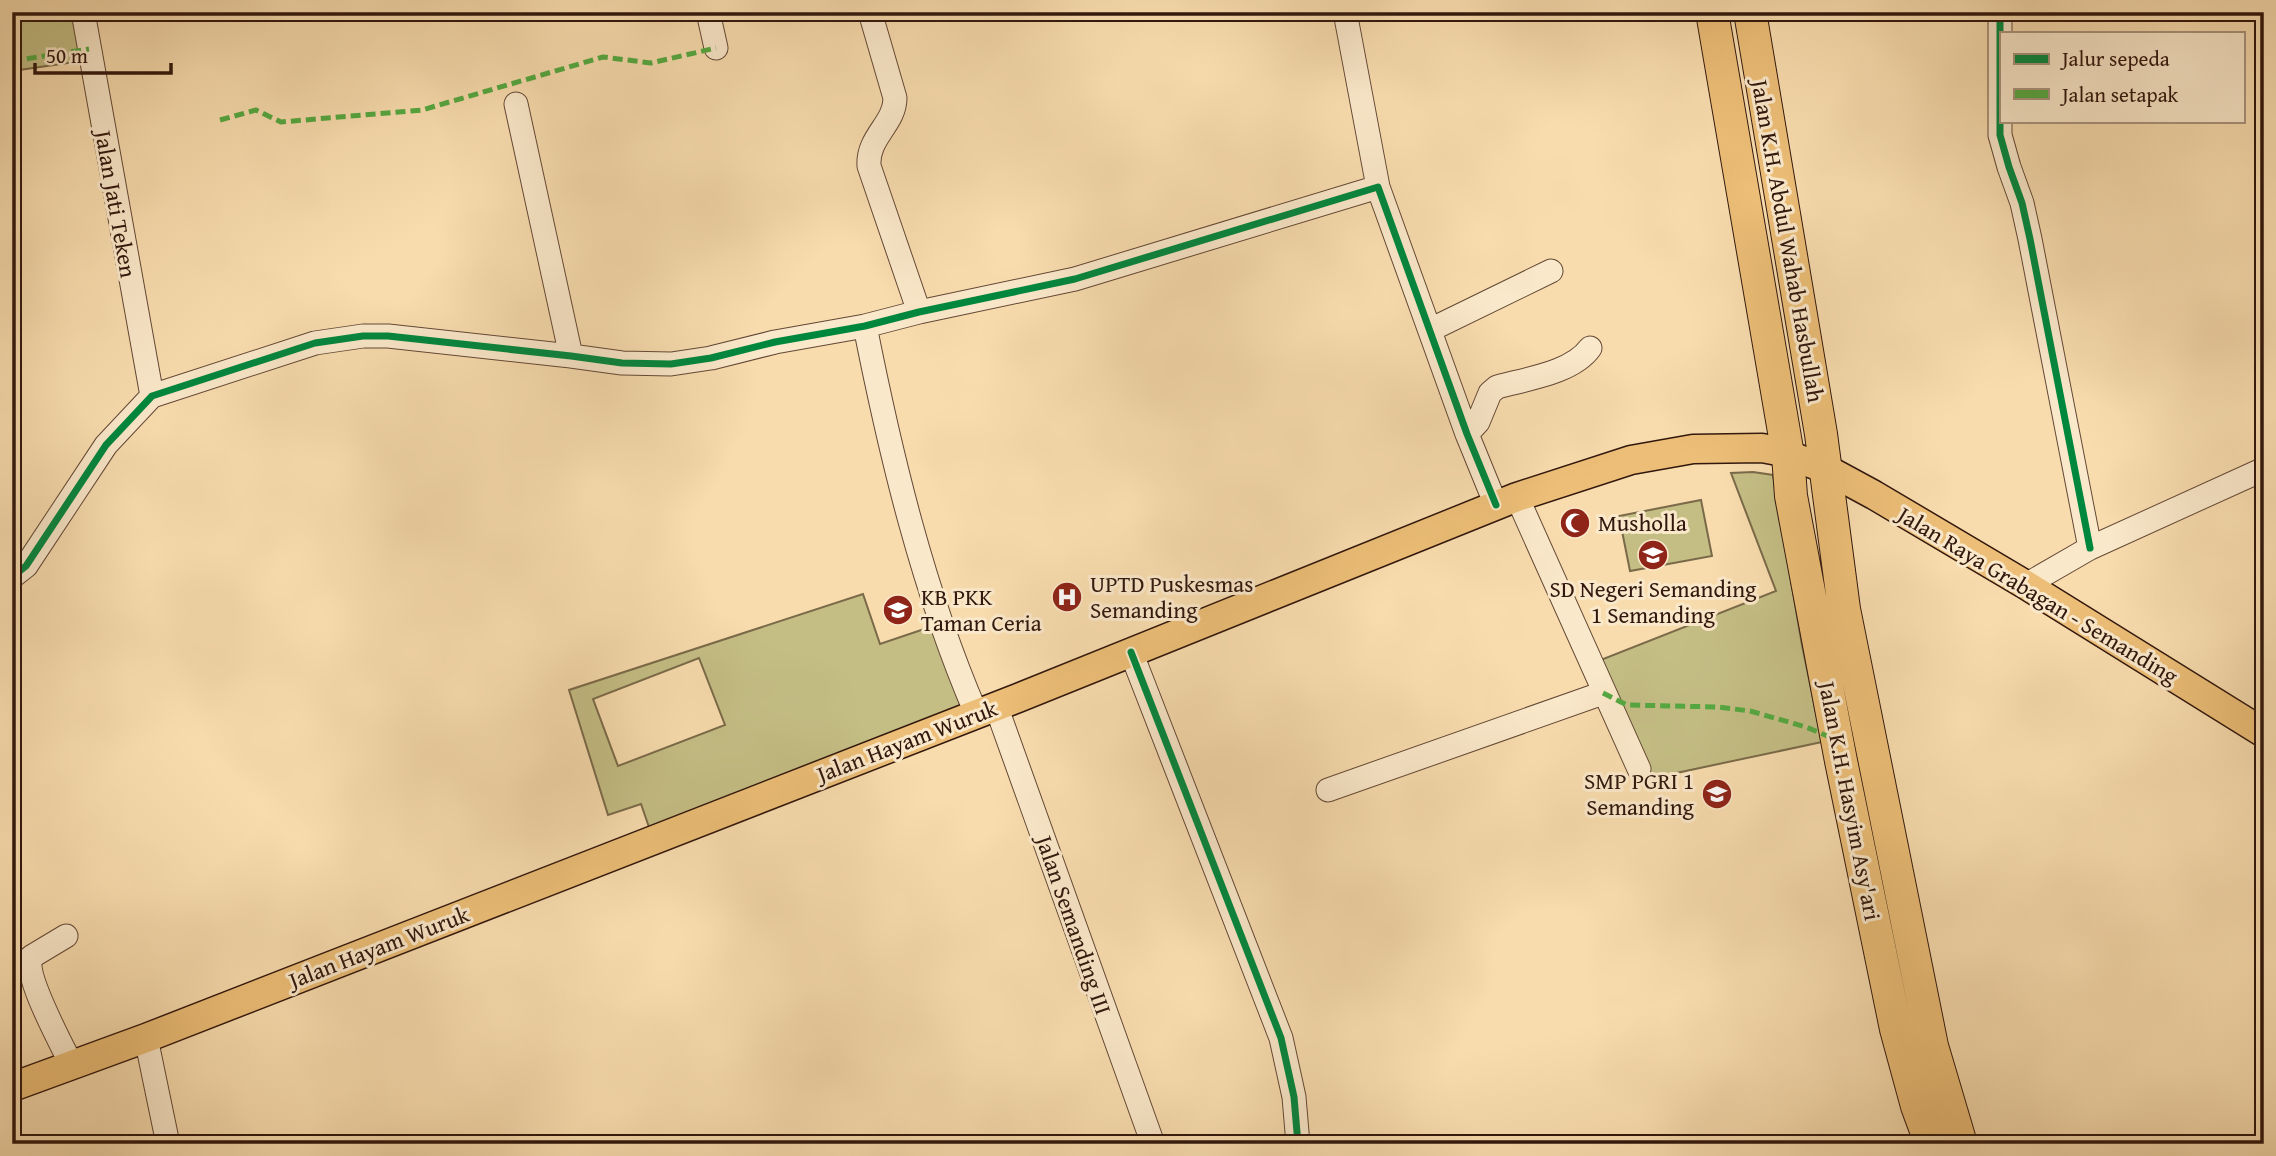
<svg xmlns="http://www.w3.org/2000/svg" width="2276" height="1156" font-family="'Gentium Book Plus',serif">
  <style>
    .green { fill: #c4be85; stroke: #7a6a49; stroke-width: 2; fill-rule: evenodd }
    .lines { fill: none; stroke-linecap: round; stroke-linejoin: round }
    .minor-casing { stroke: #634835; stroke-width: 25 }
    .major-casing { stroke: #31170d; stroke-width: 31 }
    .highway-casing { stroke: #31170d; stroke-width: 34 }
    .minor { stroke: #fae8ca; stroke-width: 23 }
    .major { stroke: #ecbe77; stroke-width: 28 }
    .highway { stroke: #ecbe77; stroke-width: 32 }
    .quiet { stroke: #54a941; stroke-width: 5; stroke-dasharray: 10 5; stroke-linecap: butt }
    .cycleway-casing { stroke: #fae8ca; stroke-width: 11 }
    .cycleway { stroke: #00873e; stroke-width: 7 }
    .labels { text-anchor: middle; stroke-width: 6; stroke-linejoin: round; paint-order: stroke }
    .street-label { font-size: 23px; fill: #31170d; stroke: #fae8ca }
    .poi-label { font-size: 23px; fill: #31170d; stroke: #fae8ca; text-anchor: start }
  </style>
  <rect width="100%" height="100%" fill="#f8dcae"/>
  <filter id="stains"><feTurbulence type="fractalNoise" baseFrequency=".00286" numOctaves="4"/><feColorMatrix values="0 0 0 0 .2 0 0 0 0 .09 0 0 0 0 .02 0 0 0 .5 -.17"/></filter>
  <radialGradient id="worn" r=".72"><stop offset=".6" stop-color="#630" stop-opacity="0"/><stop offset="1" stop-color="#630" stop-opacity=".3"/></radialGradient>
  <path class="green" d="M 12,12 L 74,12 L 82,61 L 12,71 Z
    M 1753,472 L 1773,475 L 1802,645 L 1822,742 L 1648,779 L 1593,663 L 1776,591 L 1731,473 Z
    M 1701,500 L 1712,556 L 1630,571 L 1619,516 Z
    M 863,594 L 880,644 L 933,626 L 963,713 L 651,833 L 641,804 L 608,815 L 569,690 ZM 699,658 L 725,725 L 618,766 L 593,699 Z"/>
  <g class="lines">
    <g class="minor-casing">
      <path id="minor" d="M 83,12 L 152,396
        M 708,12 L 716,48
        M 870,12 L 895,98 C 895,124 867,137 869,166 L 919,312
        M 1345,12 L 1378,187
        M 2000,12 L 2000,135 L 2009,167 L 2022,203 L 2030,239 L 2090,548
        M 516,104 L 571,356
        M 865,326 C 891,457 923,590 976,713
        M 1430,330 L 1551,271
        M 1467,434 L 1478,422 L 1490,393 L 1497,387 C 1526,379 1572,373 1590,348
        M 1517,497 L 1639,769
        M 12,577 L 26,566 L 106,445 L 152,396 L 315,343 L 363,336 L 388,336 L 571,356 L 622,363 L 671,364 L 711,358 L 775,342 L 865,326 L 919,312 L 1075,279 L 1378,187 L 1467,434 L 1496,505
        M 2026,585 L 2090,548 L 2264,469
        M 1131,652 L 1281,1038 L 1294,1097 L 1298,1144
        M 996,706 L 1153,1144
        M 1328,790 L 1603,693
        M 66,936 L 31,957 C 24,976 61,1043 71,1064
        M 146,1038 L 168,1144"/>
    </g>
    <g class="major-casing">
      <path id="major" d="M 12,1087 L 146,1038 L 1018,698 L 1517,497 L 1631,460 L 1693,449 L 1762,448 L 1778,451 L 1826,469 L 1874,495 L 2026,585 L 2264,733"/>
    </g>
    <g class="highway-casing">
      <path id="highway" d="M 1712,12 L 1788,455 L 1791,496 L 1841,761 L 1896,1029 L 1917,1106 L 1931,1144
        M 1750,12 L 1821,434 L 1844,609 L 1932,1046 L 1961,1144"/>
    </g>
    <use href="#minor" class="minor"/>
    <use href="#major" class="major"/>
    <use href="#highway" class="highway"/>
    <path class="quiet" d="M 12,61 L 89,49
      M 220,120 L 256,110 L 281,122 L 422,110 L 603,57 L 651,63 L 716,48
      M 1603,693 L 1627,705 L 1718,707 L 1750,711 L 1806,727 L 1837,740"/>
    <g class="cycleway-casing">
      <path id="cycleway" d="M 2000,12 L 2000,135 L 2009,167 L 2022,203 L 2030,239 L 2090,548
        M 12,577 L 26,566 L 106,445 L 152,396 L 315,343 L 363,336 L 388,336 L 571,356 L 622,363 L 671,364 L 711,358 L 775,342 L 865,326 L 919,312 L 1075,279 L 1378,187 L 1467,434 L 1496,505
        M 1131,652 L 1281,1038 L 1294,1097 L 1298,1144"/>
    </g>
    <use href="#cycleway" class="cycleway"/>
  </g>
  <defs>
    <g id="mosque-disc" transform="scale(1.575)"><circle r="9.5" fill="#8f2418" stroke="#fae8ca"/><path d="M3.5-4.9A6 6 0 1 0 3.5 4.9A5 5 0 1 1 3.5-4.9Z" fill="#fff"/></g>
    <g id="school-disc" transform="scale(1.575)"><circle r="9.5" fill="#8f2418" stroke="#fae8ca"/><path d="M0-5L7-2L0 1L-7-2ZM-4 1L0 2.5L4 1V4Q0 6-4 4Z" fill="#fff"/></g>
    <g id="hospital-disc" transform="scale(1.575)"><circle r="9.5" fill="#8f2418" stroke="#fae8ca"/><path d="M-5-5h3v3.5h4V-5h3V5h-3V1.5h-4V5h-3Z" fill="#fff"/></g>
  </defs>
  <g fill-rule="evenodd">
    <use href="#mosque-disc" x="1575" y="523"/>
    <use href="#school-disc" x="1653" y="555"/>
    <use href="#hospital-disc" x="1067" y="597"/>
    <use href="#school-disc" x="898" y="610"/>
    <use href="#school-disc" x="1717" y="794"/>
  </g>
  <g class="labels">
    <g class="street-label">
      <text transform="translate(116 204) rotate(80)" y="8">Jalan Jati Teken</text>
      <text transform="translate(1788 241) rotate(80)" y="8">Jalan K.H. Abdul Wahab Hasbullah</text>
      <text transform="translate(2038 595) rotate(31)" y="8">Jalan Raya Grabagan - Semanding</text>
      <text transform="translate(907 741) rotate(-21)" y="8">Jalan Hayam Wuruk</text>
      <text transform="translate(1850 801) rotate(79)" y="8">Jalan K.H. Hasyim Asy'ari</text>
      <text transform="translate(1074 925) rotate(71)" y="8">Jalan Semanding III</text>
      <text transform="translate(379 947) rotate(-21)" y="8">Jalan Hayam Wuruk</text>
    </g>
    <g class="poi-label">
      <text x="1598" y="531">Musholla</text>
      <text x="1090" y="592">UPTD Puskesmas<tspan x="1090" dy="26">Semanding</tspan></text>
      <text x="1653" y="597" text-anchor="middle">SD Negeri Semanding<tspan x="1653" dy="26">1 Semanding</tspan></text>
      <text x="921" y="605">KB PKK<tspan x="921" dy="26">Taman Ceria</tspan></text>
      <text x="1694" y="789" text-anchor="end">SMP PGRI 1<tspan x="1694" dy="26">Semanding</tspan></text>
    </g>
  </g>
  <rect width="2276" height="1156" fill="none" stroke="#f8dcae" stroke-width="42"/>
  <rect x="14" y="14" width="2248" height="1128" fill="none" stroke="#31170d" stroke-width="3.5"/>
  <rect x="21" y="21" width="2234" height="1114" fill="none" stroke="#31170d" stroke-width="2"/>
  <rect x="2000" y="32" width="245" height="91" fill="#fae8ca" stroke="#aa947e" stroke-width="2"/>
  <rect x="2014" y="54" width="35" height="10" fill="#00873e" stroke="#aa947e" stroke-width="2"/>
  <text x="2062" y="66" font-size="21" fill="#31170d">Jalur sepeda</text>
  <rect x="2014" y="89" width="35" height="10" fill="#54a941" stroke="#aa947e" stroke-width="2"/>
  <text x="2062" y="102" font-size="21" fill="#31170d">Jalan setapak</text>
  <path d="M35 63v10h136v-10" fill="none" stroke="#31170d" stroke-width="3.5"/>
  <text x="46" y="63" font-size="21" fill="#31170d" stroke="#fae8ca" stroke-width="5" paint-order="stroke">50 m</text>
  <rect width="100%" height="100%" filter="url(#stains)"/>
  <rect width="100%" height="100%" fill="url(#worn)"/>
</svg>
